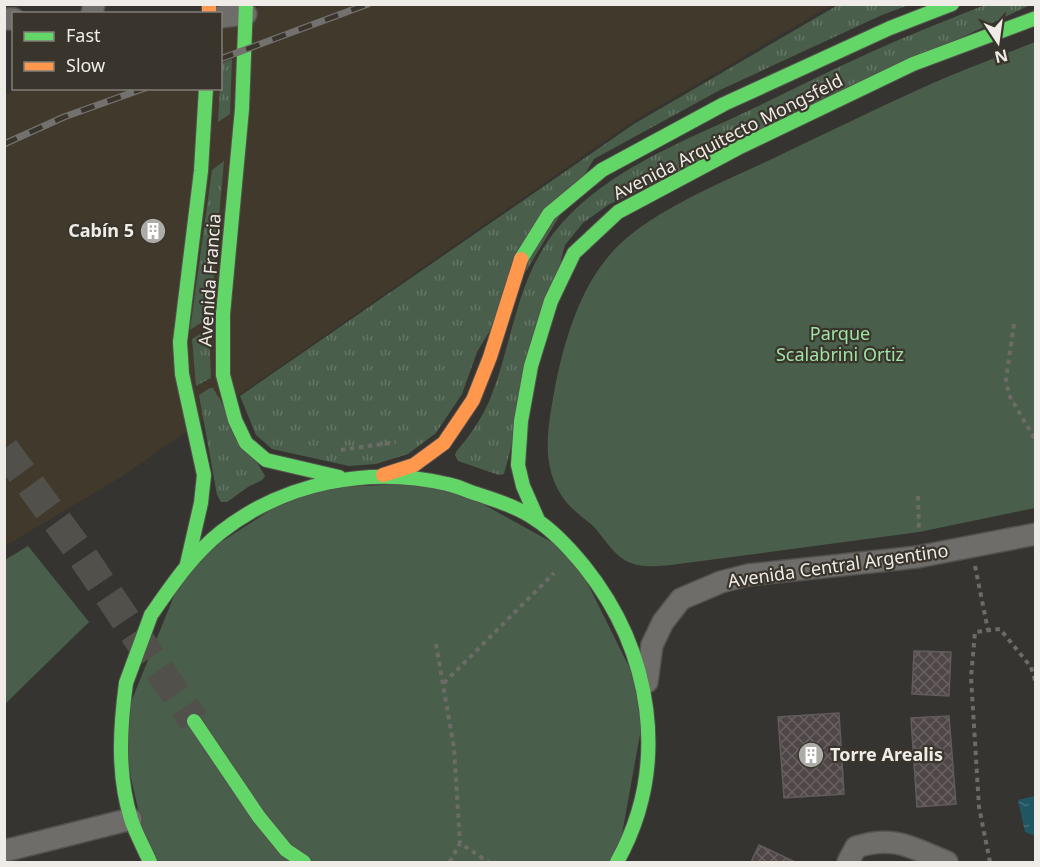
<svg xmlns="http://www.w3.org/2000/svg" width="1040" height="867" font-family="'Noto Sans',sans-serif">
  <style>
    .built { fill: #40392c }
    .grass { fill: url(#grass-tufts) }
    .park { fill: #4a5f4b }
    .water { fill: url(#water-ripples) }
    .building { fill: url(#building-cross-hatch); stroke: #5f5c5b; stroke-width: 1.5 }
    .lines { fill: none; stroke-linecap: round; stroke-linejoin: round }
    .secondary-tunnel { stroke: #52504b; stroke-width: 30; stroke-dasharray: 30 15; stroke-linecap: butt }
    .street-casing { stroke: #54524e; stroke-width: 24 }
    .fast-casing { stroke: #54524e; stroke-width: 16 }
    .slow-casing { stroke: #54524e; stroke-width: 16 }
    .path { stroke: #6c6b68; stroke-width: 4; stroke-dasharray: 4.5 4.5; stroke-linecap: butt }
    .street { stroke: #6f6d69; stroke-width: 21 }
    .fast { stroke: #63d668; stroke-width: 14 }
    .slow { stroke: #ff974d; stroke-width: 14 }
    .rail-casing { stroke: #72716e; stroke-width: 7 }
    .rail { stroke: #3a352c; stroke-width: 4.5; stroke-dasharray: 14; stroke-linecap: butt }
    .fast-bridge-casing { stroke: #54524e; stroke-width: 16; stroke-linecap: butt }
    .fast-bridge { stroke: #63d668; stroke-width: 14 }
    .labels { text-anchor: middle; stroke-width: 4.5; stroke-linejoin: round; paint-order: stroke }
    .street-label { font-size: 18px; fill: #efece7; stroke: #3a352c }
    .poi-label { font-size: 18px; font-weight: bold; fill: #efece7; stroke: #3a352c; text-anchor: end }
    .park-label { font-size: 18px; fill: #9fe3a5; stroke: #3a352c }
  </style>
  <defs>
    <pattern id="grass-tufts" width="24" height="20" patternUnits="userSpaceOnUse" patternTransform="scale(1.5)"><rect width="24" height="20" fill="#4a5f4b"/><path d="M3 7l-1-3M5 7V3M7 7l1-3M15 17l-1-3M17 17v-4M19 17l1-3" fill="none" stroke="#647665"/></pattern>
    <pattern id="water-ripples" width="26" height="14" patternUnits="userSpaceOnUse" patternTransform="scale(1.5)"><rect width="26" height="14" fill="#205662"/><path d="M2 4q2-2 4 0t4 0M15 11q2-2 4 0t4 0" fill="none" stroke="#416e78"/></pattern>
    <pattern id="building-cross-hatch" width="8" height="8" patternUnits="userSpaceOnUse" patternTransform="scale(1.5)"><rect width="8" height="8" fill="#4f4648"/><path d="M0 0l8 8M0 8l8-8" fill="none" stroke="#696162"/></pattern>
  </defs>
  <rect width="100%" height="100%" fill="#363430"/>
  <path class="built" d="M 266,5 L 831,5 L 632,122 L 121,477 L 5,546 L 4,95 L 23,88 L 220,88 L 221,22 Z"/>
  <path class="grass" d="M 838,5 L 909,5 L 882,15 L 720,90 L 594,159 L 477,352 L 462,394 L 436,433 L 408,454 L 376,464 L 349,466 L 272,449 L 256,435 L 240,396 L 634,124 Z
    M 985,5 L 1030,5 L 608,205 L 583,223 L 565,245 L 504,474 L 499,475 L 458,461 L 455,455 L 456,452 C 471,434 484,416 492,394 C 511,345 516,289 546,244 C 593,174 679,144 752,109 C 792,90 831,70 871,52 C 909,35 947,20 985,5 Z
    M 232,59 L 230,114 L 218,122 L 221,66 L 222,63 Z
    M 224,161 L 210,317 L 190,330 L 212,170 Z
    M 209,329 L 211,378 L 196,386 L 192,339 Z
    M 210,388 L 213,388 L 265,476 L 262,480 L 248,487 L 227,502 L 221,502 L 217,495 L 199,395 Z"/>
  <path class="park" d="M 1035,42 L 1035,508 L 919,532 L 671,565 C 658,566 643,568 631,563 C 614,557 604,537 592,525 C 581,516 567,506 560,493 C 540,460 549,422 555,387 C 565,337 582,280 620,244 C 657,209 723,182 770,160 C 820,136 871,111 922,88 C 959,71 998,57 1035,42 Z
    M 443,482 L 573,554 L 646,701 L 617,862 L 150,862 L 120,729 L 187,564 L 303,489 Z
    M 28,546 L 89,622 L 5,704 L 5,560 Z"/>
  <path class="water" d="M 1035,796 L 1036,796 L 1035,836 L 1025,832 L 1018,800 Z"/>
  <path class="building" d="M 914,651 L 951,652 L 949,696 L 912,694 Z
    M 839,713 L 844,794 L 784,798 L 778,717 Z
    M 949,716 L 956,804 L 917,807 L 911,718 Z
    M 759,845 L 795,862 L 751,862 Z"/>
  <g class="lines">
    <path class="secondary-tunnel" d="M 4,449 L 77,548 L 194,721"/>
    <g class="street-casing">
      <path id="street" d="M 92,14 L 94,4
        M 220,17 L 246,14
        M 4,19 L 14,19
        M 647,682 L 652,645 L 663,622 L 681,599 L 721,582 L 748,575 L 917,557 L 1036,534
        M 4,851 L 131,819
        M 848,862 L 856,847 C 896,835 912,848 947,862"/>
    </g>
    <g class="fast-casing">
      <path id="fast" d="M 246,4 L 242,109 L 223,314 L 223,375 L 235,420 L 246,443 L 266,460 L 339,477
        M 521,259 L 549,214 L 602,170 L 724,104 L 890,28 L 952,4
        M 538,520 L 523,486 L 518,465 L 521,421 L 531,366 L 551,301 L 574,253 L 618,212 L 738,148 L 913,64 L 1036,18
        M 187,564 L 201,503 L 204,475 L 182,374 L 180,342 L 201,171 L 206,88
        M 151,615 C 172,585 192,555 221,532 C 285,482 369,466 447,484 C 458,486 467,491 477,494 C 497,501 518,507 535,519 C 554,531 570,549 584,566 C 652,651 671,765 617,862
        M 126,683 C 120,728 117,774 131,819 C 136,834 144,848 150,862
        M 194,721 L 259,817 L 286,850 L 304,862"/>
    </g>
    <g class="slow-casing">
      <path id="slow" d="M 209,4 L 209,14
        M 383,475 L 414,465 L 444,443 L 473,400 L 490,357 L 521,259"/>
    </g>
    <path class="path" d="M 1014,324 L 1006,379 L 1009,395 L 1036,441
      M 341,450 L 396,442
      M 918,496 L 919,532
      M 975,566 L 988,630
      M 436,644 L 454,748 L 460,843
      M 444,683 L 554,573
      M 450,862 L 460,843 L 488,862
      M 990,862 L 979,807 L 971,677 L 975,632 L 1000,629 L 1031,667 L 1036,684"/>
    <use href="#street" class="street"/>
    <use href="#fast" class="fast"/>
    <use href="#slow" class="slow"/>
    <g class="rail-casing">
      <path id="rail" d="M 220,59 L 368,4
        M 4,144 L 64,117 L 145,88"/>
    </g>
    <use href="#rail" class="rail"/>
    <g class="fast-bridge-casing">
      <path id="fast-bridge" d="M 126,683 L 151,615"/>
    </g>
    <use href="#fast-bridge" class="fast-bridge"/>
  </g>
  <defs>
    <g id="building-disc" transform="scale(1.35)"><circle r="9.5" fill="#aeaca7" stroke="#3a352c"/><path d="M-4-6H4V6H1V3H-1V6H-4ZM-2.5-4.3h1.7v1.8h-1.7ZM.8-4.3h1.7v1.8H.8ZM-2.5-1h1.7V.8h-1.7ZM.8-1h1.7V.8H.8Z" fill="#fff"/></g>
  </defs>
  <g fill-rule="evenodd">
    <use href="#building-disc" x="153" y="231"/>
    <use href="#building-disc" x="811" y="755"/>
  </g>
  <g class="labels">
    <g class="street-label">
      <text transform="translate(728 137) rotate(-27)" y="6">Avenida Arquitecto Mongsfeld</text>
      <text transform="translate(210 280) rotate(-86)" y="6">Avenida Francia</text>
      <text transform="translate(838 566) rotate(-8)" y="6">Avenida Central Argentino</text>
    </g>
    <g class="poi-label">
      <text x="134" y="237">Cabín 5</text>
      <text x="830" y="761" text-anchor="start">Torre Arealis</text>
    </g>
    <g class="park-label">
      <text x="840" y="340">Parque<tspan x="840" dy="21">Scalabrini Ortiz</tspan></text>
    </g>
  </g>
  <rect width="1040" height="867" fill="none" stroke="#efece7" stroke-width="12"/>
  <rect x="12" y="12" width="210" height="78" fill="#3a352c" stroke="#827e77" stroke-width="1.5"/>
  <rect x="24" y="32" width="30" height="9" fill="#63d668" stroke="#827e77" stroke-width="1.5"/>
  <text x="66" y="42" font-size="18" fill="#efece7">Fast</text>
  <rect x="24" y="62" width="30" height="9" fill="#ff974d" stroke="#827e77" stroke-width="1.5"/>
  <text x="66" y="72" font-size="18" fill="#efece7">Slow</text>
  <g transform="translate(998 42) rotate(167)" stroke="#3a352c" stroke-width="4.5" paint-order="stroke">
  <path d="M0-4.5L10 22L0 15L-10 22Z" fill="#efece7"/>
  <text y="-9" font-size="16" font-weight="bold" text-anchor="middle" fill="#efece7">N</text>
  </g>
</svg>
